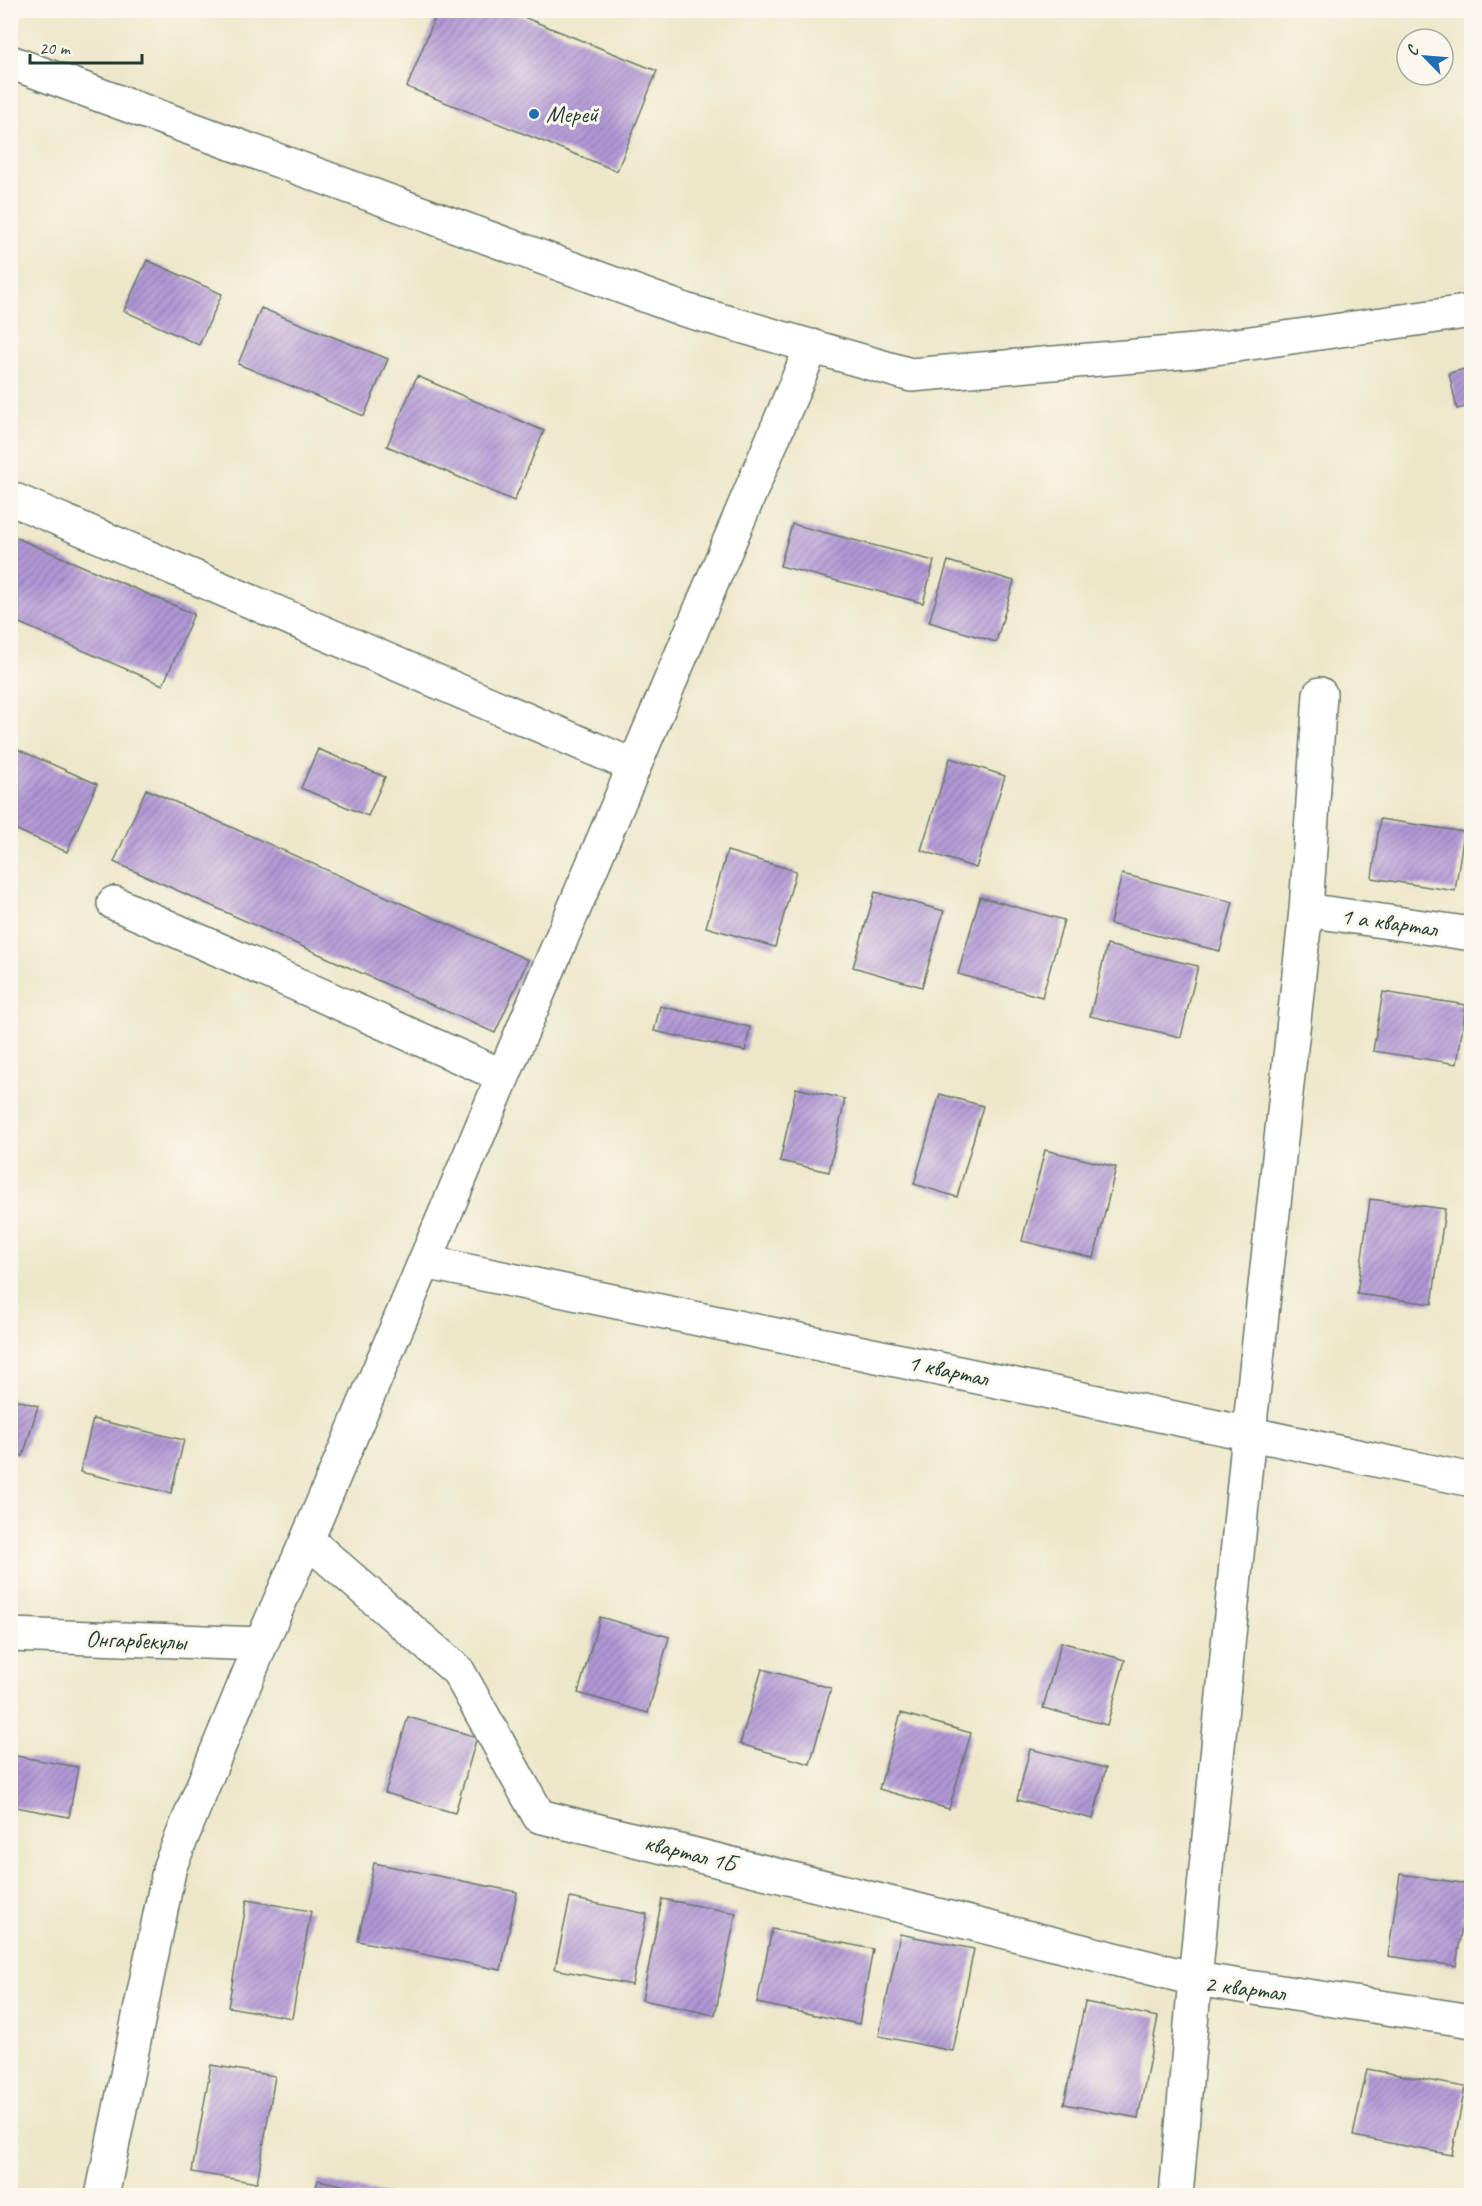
<svg xmlns="http://www.w3.org/2000/svg" width="1482" height="2206" font-family="Caveat,sans-serif">
  <style>
    .building { fill: url(#building-hatch) }
    .lines { fill: none; stroke-linecap: round; stroke-linejoin: round }
    .minor-casing { stroke: #677868; stroke-width: 36 }
    .minor { stroke: #fff; stroke-width: 33 }
    .poi-dot { fill: #1f6fb2; stroke: #fbf7ec; stroke-width: 2 }
    .labels { text-anchor: middle; stroke-width: 6; stroke-linejoin: round; paint-order: stroke }
    .poi-label { font-size: 24px; fill: #1f3d34; stroke: #fbf7ec; text-anchor: start }
    .street-label { font-size: 24px; fill: #1f3d34; stroke: #fbf7ec }
  </style>
  <defs>
    <pattern id="building-hatch" width="6" height="6" patternUnits="userSpaceOnUse" patternTransform="scale(1.5)"><rect width="6" height="6" fill="#b197d5"/><path d="M-1 1l2-2M0 6l6-6M5 7l2-2" fill="none" stroke="#8f7cae"/></pattern>
  </defs>
  <rect width="100%" height="100%" fill="#fbf7ec"/>
  <filter id="ink" filterUnits="userSpaceOnUse"><feTurbulence type="fractalNoise" baseFrequency=".0167" numOctaves="2"/><feDisplacementMap in="SourceGraphic" scale="12" xChannelSelector="R" yChannelSelector="G"/><feConvolveMatrix kernelMatrix="1 2 1 2 8 2 1 2 1" color-interpolation-filters="sRGB"/></filter>
  <filter id="wash" filterUnits="userSpaceOnUse"><feTurbulence type="fractalNoise" baseFrequency=".008" numOctaves="4" result="noise"/><feDisplacementMap in="SourceGraphic" scale="24" xChannelSelector="R" yChannelSelector="G"/><feGaussianBlur stdDeviation="1.35" result="paint"/><feColorMatrix in="noise" values="0 0 0 0 0 0 0 0 0 0 0 0 0 0 0 0 0 1.4 0 .05"/><feComposite in="paint" operator="in"/></filter>
  <g filter="url(#wash)">
    <rect width="100%" height="100%" fill="#ede7ca"/>
    <g id="blocks">
      <path class="building" d="M 138,10 L 154,10 L 152,16 Z
        M 438,10 L 506,10 L 657,71 L 617,171 L 407,87 Z
        M 147,260 L 222,294 L 199,345 L 124,311 Z
        M 261,308 L 388,359 L 364,416 L 238,364 Z
        M 1472,367 L 1472,405 L 1457,409 L 1449,373 Z
        M 417,376 L 544,431 L 514,501 L 387,446 Z
        M 792,524 L 934,561 L 923,603 L 780,566 Z
        M 10,535 L 194,614 L 163,685 L 10,619 Z
        M 948,561 L 1014,581 L 996,642 L 929,622 Z
        M 10,746 L 97,784 L 67,852 L 10,827 Z
        M 318,749 L 385,777 L 368,816 L 301,788 Z
        M 950,758 L 1005,776 L 976,868 L 921,850 Z
        M 146,789 L 528,960 L 495,1033 L 114,862 Z
        M 1380,819 L 1464,832 L 1455,891 L 1372,878 Z
        M 727,851 L 796,871 L 775,947 L 706,927 Z
        M 1122,874 L 1233,902 L 1220,951 L 1110,924 Z
        M 875,892 L 944,911 L 922,987 L 853,967 Z
        M 980,897 L 1064,920 L 1042,997 L 958,974 Z
        M 1107,945 L 1198,966 L 1181,1037 L 1090,1016 Z
        M 1383,992 L 1466,1005 L 1457,1064 L 1373,1051 Z
        M 660,1006 L 750,1027 L 745,1051 L 654,1031 Z
        M 796,1088 L 845,1099 L 829,1172 L 780,1161 Z
        M 940,1094 L 983,1106 L 957,1197 L 914,1184 Z
        M 1045,1150 L 1116,1167 L 1094,1258 L 1022,1241 Z
        M 1370,1199 L 1445,1209 L 1432,1304 L 1357,1294 Z
        M 10,1398 L 38,1406 L 23,1456 L 10,1453 Z
        M 93,1419 L 184,1440 L 171,1493 L 80,1472 Z
        M 600,1617 L 669,1637 L 648,1713 L 578,1693 Z
        M 1061,1642 L 1125,1660 L 1107,1725 L 1043,1708 Z
        M 762,1669 L 831,1688 L 810,1764 L 740,1744 Z
        M 901,1713 L 971,1733 L 949,1809 L 879,1789 Z
        M 408,1717 L 477,1737 L 455,1813 L 385,1793 Z
        M 1030,1749 L 1106,1768 L 1093,1819 L 1017,1800 Z
        M 10,1755 L 78,1767 L 69,1817 L 10,1806 Z
        M 374,1863 L 517,1892 L 501,1970 L 358,1941 Z
        M 1400,1874 L 1468,1884 L 1456,1966 L 1388,1956 Z
        M 570,1898 L 647,1914 L 632,1985 L 555,1969 Z
        M 662,1899 L 736,1913 L 715,2015 L 642,2000 Z
        M 247,1900 L 311,1911 L 292,2018 L 228,2007 Z
        M 772,1929 L 873,1949 L 859,2024 L 757,2003 Z
        M 900,1934 L 974,1949 L 953,2051 L 879,2036 Z
        M 1085,2002 L 1158,2017 L 1138,2118 L 1064,2104 Z
        M 211,2065 L 275,2076 L 257,2183 L 192,2172 Z
        M 1367,2069 L 1465,2087 L 1452,2155 L 1353,2136 Z
        M 318,2180 L 387,2194 L 387,2196 L 314,2196 Z"/>
    </g>
  </g>
  <g filter="url(#ink)">
    <use href="#blocks" fill-opacity="0" stroke="#677868" stroke-width="1.5"/>
    <g class="lines">
      <g class="minor-casing">
        <path id="minor" d="M 10,62 L 685,310 L 911,375 L 1195,351 L 1472,311
          M 10,498 L 634,766
          M 114,903 L 503,1076
          M 1306,910 L 1472,934
          M 425,1262 L 1472,1480
          M 307,1540 L 458,1671 L 539,1816 L 1195,1979 L 1249,1433 L 1306,910 L 1320,694
          M 10,1635 L 261,1644
          M 102,2196 L 170,1866 L 261,1644 L 307,1540 L 812,346
          M 1176,2196 L 1195,1979 L 1472,2021"/>
      </g>
      <use href="#minor" class="minor"/>
    </g>
  </g>
  <circle class="poi-dot" cx="534" cy="114" r="6"/>
  <g class="labels">
    <g class="poi-label">
      <text x="546" y="122">Мерей</text>
    </g>
    <g class="street-label">
      <text transform="translate(1389 922) rotate(8)" y="8">1 а квартал</text>
      <text transform="translate(948 1370) rotate(12)" y="8">1 квартал</text>
      <text transform="translate(136 1640) rotate(2)" y="8">Онгарбекулы</text>
      <text transform="translate(690 1853) rotate(14)" y="8">квартал 1Б</text>
      <text transform="translate(1245 1988) rotate(7)" y="8">2 квартал</text>
    </g>
  </g>
  <rect width="1482" height="2206" fill="none" stroke="#fbf7ec" stroke-width="36"/>
  <g transform="translate(1425 57) rotate(295)"><circle r="28" fill="#fbf7ec" stroke="#a3ada2" stroke-width="1.5"/>
  <path d="M0-4.5L10 22L0 15L-10 22Z" fill="#1f6fb2"/>
  <text y="-9" font-size="16" font-weight="bold" text-anchor="middle" fill="#1f3d34">С</text>
  </g>
  <path d="M30 54v9h112v-9" fill="none" stroke="#1f3d34" stroke-width="3"/>
  <text x="39" y="54" font-size="18" fill="#1f3d34" stroke="#fbf7ec" stroke-width="4.5" paint-order="stroke">20 m</text>
</svg>
